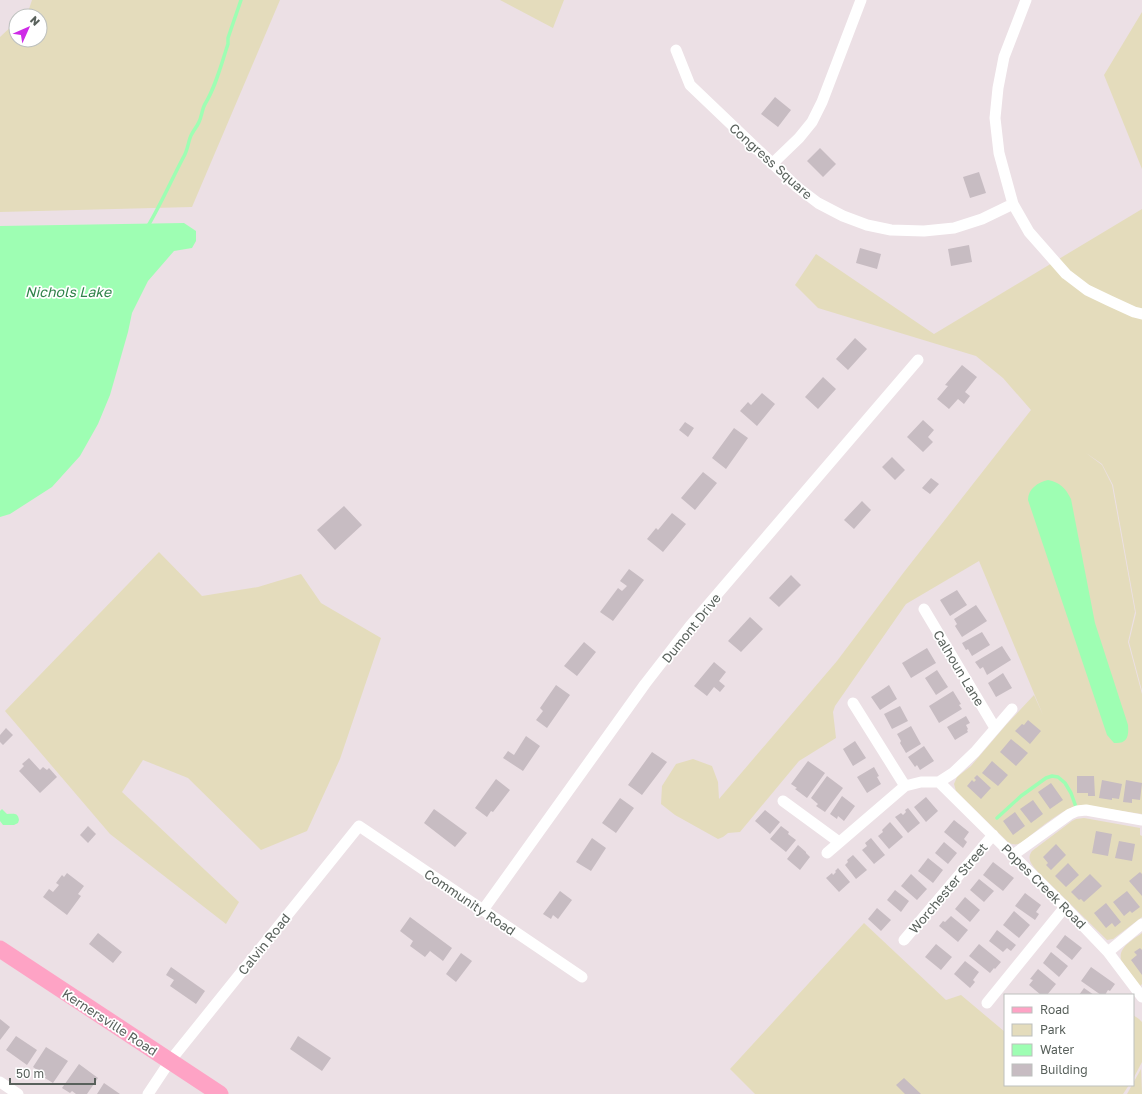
<svg xmlns="http://www.w3.org/2000/svg" width="1142" height="1094" font-family="'Golos Text',sans-serif">
  <style>
    .green { fill: #e4dcbc }
    .water { fill: #9efeb3 }
    .lines { fill: none; stroke-linecap: round; stroke-linejoin: round }
    .stream { stroke: #9efeb3; stroke-width: 3.5 }
    .building { fill: #c7bcc2 }
    .minor { stroke: #fff; stroke-width: 11 }
    .primary { stroke: #fea3c5; stroke-width: 17 }
    .labels { text-anchor: middle; stroke-width: 3.5; stroke-linejoin: round; paint-order: stroke }
    .street-label { font-size: 13px; fill: #59615c; stroke: #fff }
    .water-label { font-size: 14px; font-style: italic; fill: #30834a; stroke: #fff }
  </style>
  <rect width="100%" height="100%" fill="#ece0e5"/>
  <path class="green" d="M 32,0 L 280,0 L 192,207 L 0,212 L 0,37 L 16,22 L 16,40 L 40,40 L 40,16 L 22,16 L 29,9 Z
    M 500,0 L 564,0 L 553,28 Z
    M 1142,12 L 1142,169 L 1104,75 Z
    M 1142,209 L 1142,691 L 1129,642 L 1136,613 L 1113,485 L 1102,464 L 1086,453 L 1102,465 L 1112,485 L 1135,612 L 1128,642 L 1142,694 L 1142,814 L 1082,805 C 1066,806 1044,825 1031,835 C 1027,838 1023,842 1018,844 C 1015,845 1012,844 1009,843 L 956,791 L 954,784 L 957,777 L 971,766 L 1006,725 L 1034,695 L 1043,715 L 979,561 L 906,604 L 835,706 L 833,712 L 836,738 L 799,761 L 740,832 L 728,833 L 723,837 L 718,839 L 675,815 L 661,804 L 662,786 L 676,764 L 693,759 L 712,766 L 718,782 L 719,799 L 837,661 L 904,572 L 1031,410 L 1003,378 L 976,356 L 818,308 L 795,285 L 816,254 L 934,334 Z
    M 159,552 L 202,596 L 258,587 L 301,574 L 321,603 L 381,638 L 340,759 L 307,831 L 261,850 L 188,778 L 143,760 L 122,792 L 239,902 L 226,924 L 110,834 L 5,711 Z
    M 1084,818 L 1140,828 L 1140,835 L 1142,836 L 1142,917 L 1113,939 L 1107,940 L 1105,938 L 1038,872 C 1032,865 1026,859 1032,851 L 1072,821 L 1076,819 Z
    M 864,923 L 946,1000 L 961,995 L 1005,1032 L 1005,1085 L 1129,1085 L 1123,1094 L 755,1094 L 730,1069 Z
    M 1142,933 L 1142,984 L 1140,986 L 1121,960 C 1118,947 1133,940 1142,933 Z
    M 1133,1015 L 1139,1019 L 1142,1022 L 1142,1062 L 1133,1079 Z
    M 1141,1069 L 1142,1094 L 1127,1094 Z"/>
  <path class="water" d="M 184,223 L 196,231 L 196,241 L 192,248 L 174,251 L 148,281 L 132,313 L 128,332 L 110,395 L 98,424 L 80,456 L 52,487 L 10,514 L 0,517 L 0,226 Z
    M 1048,480 C 1060,482 1066,489 1071,499 L 1095,623 L 1128,725 C 1129,737 1127,744 1114,743 L 1107,735 L 1028,500 C 1028,489 1038,482 1048,480 Z
    M 2,809 L 7,814 C 13,814 18,812 19,820 L 18,823 L 14,825 L 3,825 L 0,821 L 0,811 Z"/>
  <g class="lines">
    <path class="stream" d="M 148,226 C 161,204 171,181 183,158 C 187,152 188,144 190,138 C 192,132 197,127 199,122 C 202,116 202,109 205,104 C 216,86 221,65 228,44 L 228,38 L 241,0
      M 997,818 L 1021,796 L 1046,778 L 1052,776 L 1058,777 L 1065,783 L 1071,793 L 1076,807"/>
  </g>
  <path class="building" d="M 775,97 L 791,110 L 778,127 L 761,114 Z
    M 820,148 L 836,164 L 823,177 L 807,161 Z
    M 979,172 L 986,193 L 970,198 L 963,177 Z
    M 969,245 L 972,262 L 951,266 L 948,249 Z
    M 860,248 L 881,254 L 877,269 L 856,263 Z
    M 855,338 L 867,349 L 848,370 L 836,359 Z
    M 962,365 L 977,377 L 965,392 L 970,396 L 964,404 L 958,399 L 949,409 L 937,399 L 948,386 L 945,385 Z
    M 823,377 L 836,389 L 818,409 L 805,397 Z
    M 762,393 L 775,404 L 757,426 L 740,411 L 748,402 L 751,405 Z
    M 923,420 L 934,430 L 928,437 L 933,442 L 923,452 L 907,437 Z
    M 685,422 L 694,428 L 688,437 L 679,430 Z
    M 734,428 L 748,438 L 726,469 L 712,458 Z
    M 892,457 L 905,470 L 895,480 L 882,467 Z
    M 703,472 L 717,483 L 695,510 L 681,498 Z
    M 931,478 L 939,484 L 930,494 L 922,488 Z
    M 862,501 L 871,510 L 854,529 L 844,520 Z
    M 344,506 L 362,525 L 335,550 L 317,530 Z
    M 672,513 L 686,524 L 663,552 L 647,539 L 656,528 L 658,530 Z
    M 629,569 L 644,580 L 613,621 L 600,612 L 618,588 L 622,591 L 627,586 L 620,581 Z
    M 791,575 L 801,585 L 779,607 L 769,598 Z
    M 957,590 L 967,605 L 950,616 L 940,600 Z
    M 976,605 L 987,621 L 962,637 L 955,626 L 957,624 L 954,619 Z
    M 750,617 L 763,629 L 741,652 L 728,641 Z
    M 982,632 L 990,645 L 972,656 L 968,649 L 966,650 L 962,643 Z
    M 584,642 L 596,652 L 577,676 L 564,666 Z
    M 1002,646 L 1011,660 L 987,675 L 983,667 L 980,669 L 975,662 Z
    M 927,648 L 936,663 L 911,678 L 902,663 Z
    M 714,662 L 726,672 L 719,681 L 725,686 L 720,692 L 714,687 L 707,696 L 694,686 Z
    M 937,670 L 948,687 L 936,695 L 925,678 Z
    M 1003,673 L 1012,688 L 996,697 L 988,683 Z
    M 556,685 L 570,695 L 547,728 L 536,720 L 543,711 L 540,708 Z
    M 889,685 L 897,699 L 880,710 L 871,697 Z
    M 953,691 L 961,704 L 959,705 L 962,709 L 939,723 L 929,706 Z
    M 900,706 L 908,721 L 892,729 L 884,714 Z
    M 966,716 L 970,723 L 966,725 L 968,729 L 967,730 L 968,732 L 955,740 L 947,727 Z
    M 1028,720 L 1041,731 L 1030,744 L 1015,731 L 1022,724 L 1024,725 Z
    M 911,726 L 921,744 L 906,753 L 900,743 L 901,741 L 897,734 Z
    M 6,728 L 13,735 L 3,745 L 0,742 L 0,735 Z
    M 526,736 L 540,746 L 523,771 L 503,758 L 508,751 L 514,755 Z
    M 1011,739 L 1028,753 L 1016,766 L 1000,752 Z
    M 855,741 L 866,758 L 853,766 L 843,749 Z
    M 924,746 L 934,761 L 920,770 L 917,765 L 915,767 L 908,757 Z
    M 652,752 L 667,762 L 642,795 L 628,785 Z
    M 29,758 L 40,770 L 43,767 L 47,770 L 49,768 L 57,777 L 40,793 L 19,771 L 24,766 L 22,764 Z
    M 808,761 L 825,773 L 807,798 L 795,789 L 797,788 L 791,784 Z
    M 992,761 L 1008,775 L 998,786 L 982,773 Z
    M 874,767 L 879,776 L 877,777 L 881,784 L 867,793 L 857,777 Z
    M 977,775 L 991,788 L 981,799 L 967,786 L 972,780 L 974,782 L 976,780 L 974,778 Z
    M 827,776 L 843,788 L 825,812 L 816,806 L 818,804 L 811,798 Z
    M 1077,776 L 1094,776 L 1095,796 L 1088,796 L 1088,793 L 1077,793 Z
    M 496,779 L 510,790 L 493,812 L 491,811 L 487,817 L 475,808 Z
    M 1102,780 L 1122,784 L 1119,799 L 1112,798 L 1112,800 L 1099,798 Z
    M 1126,780 L 1142,783 L 1140,800 L 1132,799 L 1132,803 L 1123,802 Z
    M 1051,783 L 1063,800 L 1050,809 L 1038,792 Z
    M 842,796 L 855,806 L 844,821 L 838,816 L 837,819 L 830,814 Z
    M 926,797 L 938,811 L 926,822 L 914,807 Z
    M 620,798 L 634,808 L 616,833 L 602,823 Z
    M 1033,800 L 1043,814 L 1031,823 L 1020,809 Z
    M 908,808 L 920,823 L 908,833 L 895,817 L 901,813 L 903,815 L 906,812 L 905,810 Z
    M 434,809 L 467,833 L 455,847 L 424,823 Z
    M 765,810 L 780,822 L 770,834 L 755,821 Z
    M 1015,812 L 1025,826 L 1013,835 L 1003,821 Z
    M 954,820 L 969,832 L 964,839 L 967,842 L 963,848 L 944,832 Z
    M 890,822 L 903,837 L 889,849 L 878,836 L 883,832 L 882,830 Z
    M 88,826 L 96,834 L 88,843 L 80,835 Z
    M 781,826 L 789,832 L 788,834 L 796,840 L 786,852 L 770,839 Z
    M 1096,831 L 1112,834 L 1108,856 L 1092,853 Z
    M 592,838 L 606,848 L 591,871 L 576,862 Z
    M 871,838 L 885,855 L 874,864 L 862,850 L 867,846 L 865,843 Z
    M 1119,841 L 1135,844 L 1132,861 L 1115,858 Z
    M 944,842 L 957,853 L 948,864 L 935,853 Z
    M 1056,844 L 1066,855 L 1051,870 L 1046,865 L 1048,863 L 1043,857 Z
    M 798,845 L 806,852 L 806,853 L 810,857 L 800,870 L 787,859 Z
    M 853,855 L 867,870 L 856,879 L 845,865 L 848,862 L 847,860 Z
    M 928,858 L 943,870 L 933,883 L 918,871 Z
    M 993,862 L 1014,878 L 1003,891 L 983,875 Z
    M 1068,863 L 1079,875 L 1066,887 L 1055,876 Z
    M 838,868 L 850,882 L 839,892 L 826,878 L 832,873 L 833,875 L 836,872 L 835,871 Z
    M 1140,872 L 1142,874 L 1142,896 L 1129,881 Z
    M 67,873 L 84,886 L 78,894 L 81,896 L 67,915 L 43,897 L 49,889 L 53,892 L 59,885 L 56,883 L 62,875 L 64,877 Z
    M 911,874 L 927,889 L 917,900 L 901,886 Z
    M 1090,874 L 1102,886 L 1084,902 L 1081,899 L 1079,900 L 1071,892 Z
    M 979,879 L 994,891 L 984,902 L 970,890 Z
    M 895,890 L 909,901 L 901,912 L 887,900 Z
    M 560,891 L 572,900 L 558,919 L 553,915 L 551,919 L 543,914 Z
    M 1127,891 L 1140,907 L 1132,913 L 1130,911 L 1124,916 L 1113,902 Z
    M 1025,893 L 1041,905 L 1036,912 L 1039,914 L 1035,920 L 1015,906 Z
    M 965,897 L 980,910 L 970,922 L 955,909 Z
    M 1106,903 L 1121,922 L 1115,927 L 1112,923 L 1106,928 L 1094,913 Z
    M 877,908 L 891,920 L 881,931 L 868,919 Z
    M 1014,911 L 1030,925 L 1019,938 L 1003,925 Z
    M 951,916 L 968,930 L 958,942 L 939,926 L 943,921 L 945,922 Z
    M 410,917 L 452,948 L 443,961 L 430,951 L 425,957 L 410,946 L 413,941 L 400,931 Z
    M 997,930 L 1016,945 L 1011,951 L 1007,948 L 1003,952 L 989,941 Z
    M 98,933 L 122,952 L 113,963 L 89,944 Z
    M 1065,935 L 1082,948 L 1072,960 L 1056,947 Z
    M 936,944 L 952,957 L 941,970 L 925,957 Z
    M 979,944 L 1001,962 L 995,969 L 994,968 L 990,973 L 969,956 Z
    M 1140,948 L 1142,950 L 1142,975 L 1131,960 L 1137,955 L 1134,952 Z
    M 1051,952 L 1068,966 L 1059,977 L 1043,963 Z
    M 461,953 L 472,961 L 456,982 L 446,974 Z
    M 965,961 L 979,972 L 973,980 L 975,982 L 970,988 L 954,974 Z
    M 171,967 L 205,991 L 196,1004 L 170,986 L 174,980 L 166,975 Z
    M 1091,967 L 1115,984 L 1110,991 L 1108,990 L 1105,995 L 1101,995 L 1081,981 Z
    M 1038,969 L 1056,984 L 1047,995 L 1041,995 L 1029,985 L 1033,980 L 1030,979 Z
    M 1084,988 L 1094,995 L 1079,995 Z
    M 0,1019 L 10,1027 L 0,1040 Z
    M 16,1036 L 37,1050 L 27,1065 L 6,1050 Z
    M 298,1036 L 331,1058 L 322,1071 L 290,1049 Z
    M 46,1047 L 68,1061 L 53,1083 L 45,1078 L 46,1076 L 33,1067 Z
    M 79,1064 L 98,1078 L 87,1094 L 76,1094 L 72,1091 L 70,1093 L 62,1088 Z
    M 904,1078 L 921,1094 L 905,1094 L 896,1085 Z
    M 104,1083 L 120,1094 L 97,1094 Z"/>
  <g class="lines">
    <path class="minor" d="M 1026,0 L 1004,57 L 998,88 L 995,118 L 999,153 L 1013,204 L 1029,232 L 1066,274 L 1087,290 L 1110,301 L 1134,312 L 1142,314
      M 676,50 L 690,85 L 797,187 L 818,203 L 843,216 L 867,225 L 891,230 L 924,231 L 954,228 L 982,219 L 1013,204
      M 772,164 L 799,138 L 812,122 L 822,102 L 861,0
      M 924,609 L 995,728
      M 853,703 L 905,786
      M 939,782 L 1065,907 L 1108,952 L 1142,997
      M 783,801 L 839,842
      M 827,853 L 905,786 L 921,782 L 939,782 L 953,773 L 975,752 L 1012,709
      M 1013,855 L 1070,814 L 1077,811 L 1086,810 L 1142,820
      M 483,910 L 645,684 L 690,626 L 918,360
      M 904,940 L 993,835
      M 1108,952 L 1142,924
      M 987,1003 L 1065,907
      M 0,1082 L 18,1094
      M 148,1094 L 170,1061 L 359,826 L 582,977"/>
    <path class="primary" d="M 0,949 L 220,1094"/>
  </g>
  <g class="labels">
    <g class="street-label">
      <text transform="translate(771 161) rotate(42)" y="5">Congress Square</text>
      <text transform="translate(691 628) rotate(-51)" y="5">Dumont Drive</text>
      <text transform="translate(959 668) rotate(59)" y="5">Calhoun Lane</text>
      <text transform="translate(1044 886) rotate(45)" y="5">Popes Creek Road</text>
      <text transform="translate(948 888) rotate(-50)" y="5">Worchester Street</text>
      <text transform="translate(470 902) rotate(34)" y="5">Community Road</text>
      <text transform="translate(264 944) rotate(-51)" y="5">Calvin Road</text>
      <text transform="translate(110 1022) rotate(33)" y="5">Kernersville Road</text>
    </g>
    <g class="water-label">
      <text x="68" y="297">Nichols Lake</text>
    </g>
  </g>
  <rect x="1004" y="994" width="130" height="92" fill="#ffffff" stroke="#bdc0be"/>
  <rect x="1012" y="1007" width="20" height="6" fill="#fea3c5" stroke="#bdc0be"/>
  <text x="1040" y="1014" font-size="12" fill="#59615c">Road</text>
  <rect x="1012" y="1024" width="20" height="12" fill="#e4dcbc" stroke="#bdc0be"/>
  <text x="1040" y="1034" font-size="12" fill="#59615c">Park</text>
  <rect x="1012" y="1044" width="20" height="12" fill="#9efeb3" stroke="#bdc0be"/>
  <text x="1040" y="1054" font-size="12" fill="#59615c">Water</text>
  <rect x="1012" y="1064" width="20" height="12" fill="#c7bcc2" stroke="#bdc0be"/>
  <text x="1040" y="1074" font-size="12" fill="#59615c">Building</text>
  <g transform="translate(28 28) rotate(45)"><circle r="19" fill="#ffffff" stroke="#bdc0be"/>
  <path d="M0-3L7 15L0 10L-7 15Z" fill="#ce2be7"/>
  <text y="-6" font-size="11" font-weight="bold" text-anchor="middle" fill="#59615c">N</text>
  </g>
  <path d="M10 1078v6h85v-6" fill="none" stroke="#59615c" stroke-width="2"/>
  <text x="16" y="1078" font-size="12" fill="#59615c" stroke="#ffffff" stroke-width="3" paint-order="stroke">50 m</text>
</svg>
